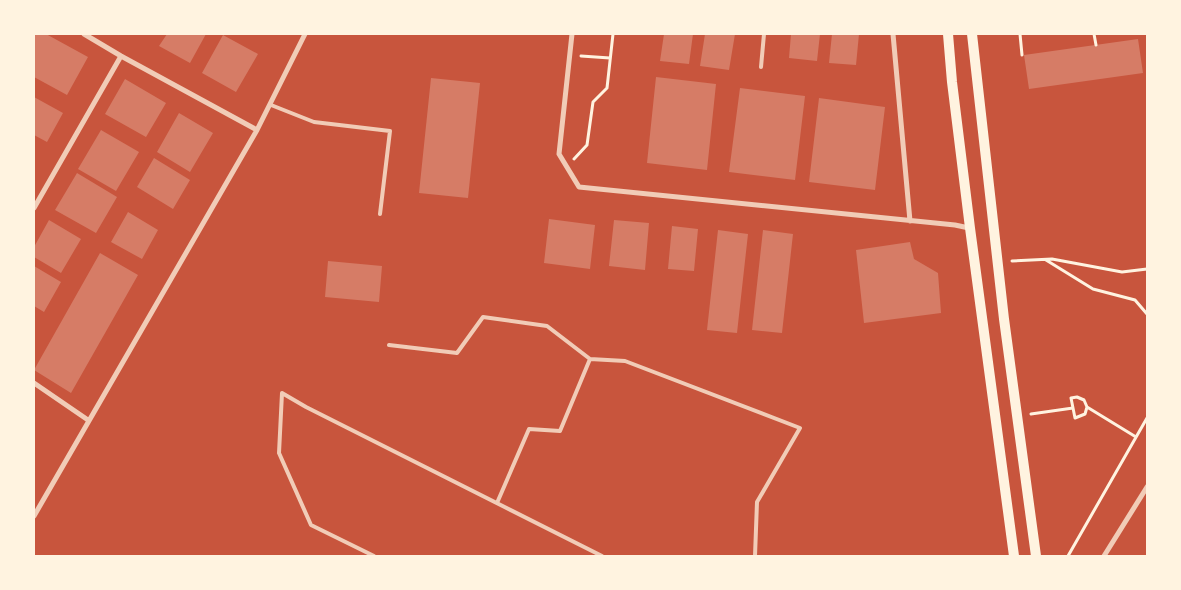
<svg xmlns="http://www.w3.org/2000/svg" width="1181" height="590" font-family="'Crimson Pro',serif">
  <style>
    .building { fill: #d67c66 }
    .lines { fill: none; stroke-linecap: round; stroke-linejoin: round }
    .path { stroke: #fff3e0; stroke-width: 3 }
    .service { stroke: #f1ccb7; stroke-width: 4 }
    .minor { stroke: #f1ccb7; stroke-width: 5 }
    .secondary { stroke: #fff3e0; stroke-width: 10 }
  </style>
  <rect width="100%" height="100%" fill="#c8553d"/>
  <path class="building" d="M 34,34 L 46,34 L 88,57 L 67,95 L 34,77 Z
    M 167,34 L 206,34 L 190,63 L 159,46 Z
    M 664,34 L 693,34 L 689,64 L 660,61 Z
    M 705,34 L 735,34 L 729,70 L 700,66 Z
    M 791,34 L 820,34 L 817,61 L 789,58 Z
    M 832,34 L 859,34 L 856,65 L 829,63 Z
    M 223,35 L 258,54 L 236,92 L 202,73 Z
    M 1138,39 L 1143,73 L 1029,89 L 1024,55 Z
    M 656,77 L 716,84 L 707,170 L 647,163 Z
    M 431,78 L 480,83 L 468,198 L 419,193 Z
    M 125,79 L 166,103 L 146,137 L 105,114 Z
    M 740,88 L 805,96 L 795,180 L 729,172 Z
    M 34,97 L 63,113 L 47,142 L 34,135 Z
    M 819,98 L 885,107 L 875,190 L 809,182 Z
    M 179,113 L 213,133 L 190,172 L 157,152 Z
    M 101,130 L 139,152 L 116,191 L 78,169 Z
    M 154,158 L 190,180 L 173,209 L 137,187 Z
    M 77,173 L 117,197 L 96,233 L 55,210 Z
    M 128,212 L 158,230 L 142,259 L 111,242 Z
    M 549,219 L 595,225 L 590,269 L 544,263 Z
    M 49,220 L 81,239 L 61,273 L 34,257 L 34,247 Z
    M 614,220 L 649,223 L 645,270 L 609,266 Z
    M 672,226 L 698,229 L 694,271 L 668,269 Z
    M 718,230 L 748,234 L 737,333 L 707,330 Z
    M 763,230 L 793,234 L 782,333 L 752,330 Z
    M 910,242 L 914,259 L 938,273 L 941,313 L 864,323 L 856,250 Z
    M 100,253 L 138,275 L 71,393 L 34,370 Z
    M 328,261 L 382,266 L 379,302 L 325,297 Z
    M 34,266 L 61,282 L 44,312 L 34,306 Z"/>
  <g class="lines">
    <path class="path" d="M 1020,34 L 1022,55
      M 1094,34 L 1096,45
      M 581,56 L 610,58
      M 574,159 L 587,145 L 593,102 L 607,88 L 613,34
      M 1046,260 L 1093,289 L 1135,300 L 1147,314
      M 1012,261 L 1052,259 L 1122,272 L 1147,269
      M 1077,397 L 1084,400 L 1087,407 L 1085,414 L 1075,418 L 1071,398 Z
      M 1087,407 L 1136,437
      M 1031,414 L 1073,408
      M 1068,556 L 1147,418"/>
    <path class="service" d="M 761,67 L 764,34
      M 271,105 L 314,122 L 390,131 L 380,214
      M 389,345 L 457,353 L 483,317 L 547,326 L 590,359 L 625,361 L 800,428 L 757,502 L 755,556
      M 497,503 L 529,429 L 560,431 L 590,359
      M 374,556 L 311,525 L 279,453 L 282,393 L 306,407 L 602,556"/>
    <path class="minor" d="M 84,34 L 121,56 L 257,130
      M 572,34 L 559,154 L 579,187 L 955,225 L 969,228
      M 893,34 L 910,221
      M 34,208 L 121,56
      M 34,383 L 88,420
      M 34,516 L 257,130 L 305,34
      M 1104,556 L 1147,487"/>
    <path class="secondary" d="M 948,34 L 952,82 L 970,228 L 1014,556
      M 972,34 L 1004,319 L 1036,556"/>
  </g>
  <rect width="1181" height="590" fill="none" stroke="#fff3e0" stroke-width="70"/>
</svg>
